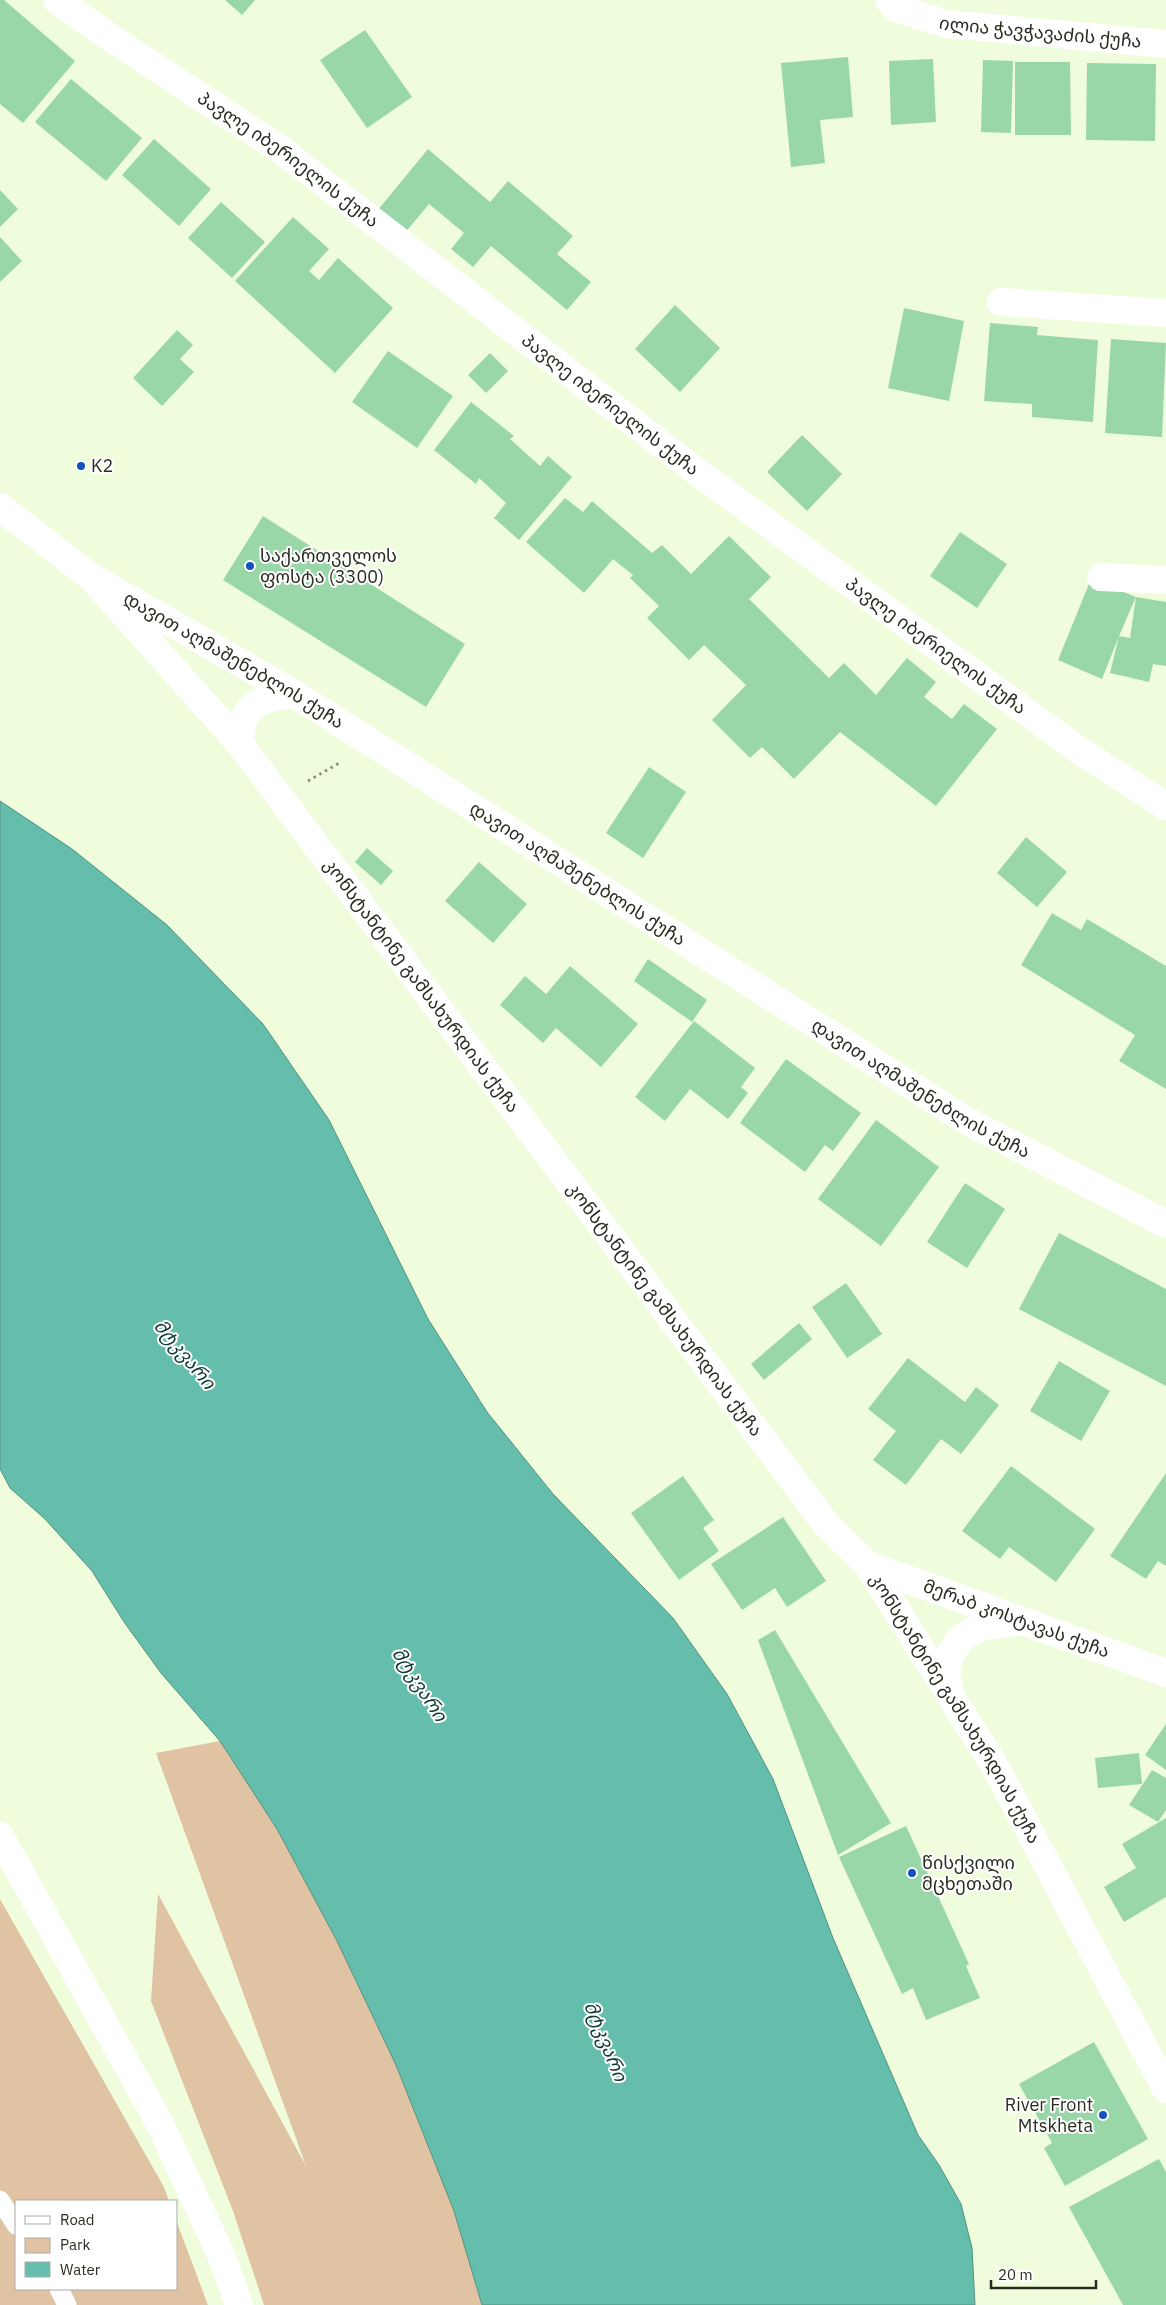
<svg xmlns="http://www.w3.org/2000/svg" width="1166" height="2305" font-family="'IBM Plex Sans','Noto Sans Georgian',sans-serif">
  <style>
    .green { fill: #e0c3a3 }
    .water { fill: #65bdac; stroke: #539282 }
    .building { fill: #99d7a9; fill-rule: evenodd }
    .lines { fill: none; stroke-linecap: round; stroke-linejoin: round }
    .path { stroke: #88907a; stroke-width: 3; stroke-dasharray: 2.5 4; stroke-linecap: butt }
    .lane { stroke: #fff; stroke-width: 19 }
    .street { stroke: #fff; stroke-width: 28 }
    .secondary { stroke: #fff; stroke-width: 28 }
    .poi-dot { fill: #1453be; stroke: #fff; stroke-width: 2 }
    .labels { text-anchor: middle; stroke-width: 4; stroke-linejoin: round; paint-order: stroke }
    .street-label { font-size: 18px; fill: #292d21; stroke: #fff }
    .poi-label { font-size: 18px; fill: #292d21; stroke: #fff; text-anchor: start }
    .water-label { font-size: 19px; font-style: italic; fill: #123b34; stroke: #fff }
  </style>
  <rect width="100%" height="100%" fill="#f0fddc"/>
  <path class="green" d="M 220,1741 L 277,1829 L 337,1941 L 396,2065 L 454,2211 L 482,2305 L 264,2305 L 233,2211 L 151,2001 L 158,1894 L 306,2166 L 156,1753 Z
    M 0,1899 L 164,2187 L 169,2201 L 16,2201 L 16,2289 L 176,2289 L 176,2220 L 208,2305 L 0,2305 Z"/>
  <path class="water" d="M 0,801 L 72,849 L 167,925 L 263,1024 L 329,1120 L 428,1319 L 487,1412 L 553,1494 L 673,1618 L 727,1694 L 773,1779 L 833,1938 L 918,2135 L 939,2165 L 961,2204 L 972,2248 L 975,2305 L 482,2305 L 454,2211 L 396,2065 L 337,1941 L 277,1829 L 220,1741 L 161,1673 L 124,1622 L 92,1571 L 45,1519 L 10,1488 L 0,1469 Z"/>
  <path class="building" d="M 0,0 L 4,0 L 75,61 L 23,123 L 0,104 Z
    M 225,0 L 255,0 L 242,15 Z
    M 365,30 L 412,97 L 367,128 L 320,60 Z
    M 848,57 L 853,117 L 820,120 L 825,163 L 791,167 L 781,63 Z
    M 933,59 L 936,122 L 891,125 L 889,61 Z
    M 983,60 L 1013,61 L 1011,133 L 981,132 Z
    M 1015,62 L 1070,62 L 1071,135 L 1015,135 Z
    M 1087,63 L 1156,64 L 1155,141 L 1086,140 Z
    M 71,79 L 142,138 L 106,181 L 35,122 Z
    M 154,139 L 211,189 L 179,226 L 122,175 Z
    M 428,149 L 490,202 L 508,181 L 573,236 L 557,254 L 591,282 L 567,310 L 491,246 L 473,267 L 451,249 L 464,233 L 429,204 L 404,234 L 377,211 Z
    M 0,190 L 18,209 L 0,227 Z
    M 221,202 L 265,242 L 232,278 L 188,238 Z
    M 293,217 L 329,249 L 309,271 L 319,280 L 338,258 L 393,308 L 335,373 L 235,281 Z
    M 0,237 L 22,261 L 0,282 Z
    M 675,305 L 720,348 L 680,392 L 635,349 Z
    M 904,308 L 964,321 L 949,401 L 888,388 Z
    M 990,323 L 1038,327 L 1037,335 L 1098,340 L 1093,422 L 1032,417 L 1032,404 L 984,401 Z
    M 177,330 L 193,345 L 180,359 L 194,372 L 162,406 L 133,378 Z
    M 1111,339 L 1166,343 L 1162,437 L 1105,433 Z
    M 388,351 L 453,396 L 417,448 L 352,402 Z
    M 490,353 L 508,371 L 486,393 L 468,375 Z
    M 471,402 L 514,436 L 510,439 L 540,466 L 548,456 L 572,477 L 519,540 L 494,518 L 506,503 L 479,478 L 476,484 L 434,450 Z
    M 802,435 L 842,474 L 807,511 L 767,472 Z
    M 565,498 L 583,512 L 592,501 L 652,553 L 662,545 L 691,574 L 729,536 L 771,577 L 749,599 L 829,678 L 844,663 L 876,695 L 907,658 L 936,682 L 924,697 L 952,719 L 964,704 L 997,729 L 936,806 L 840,732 L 794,779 L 762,747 L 750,758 L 712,720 L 746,685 L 704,645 L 689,660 L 647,618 L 659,606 L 630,578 L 633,575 L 613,559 L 584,593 L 526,542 Z
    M 263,516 L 465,644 L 426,707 L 223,580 Z
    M 960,532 L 1007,564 L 977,608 L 930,576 Z
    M 1091,579 L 1136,597 L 1166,602 L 1166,666 L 1153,664 L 1149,682 L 1110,673 L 1119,636 L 1102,679 L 1058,660 ZM 1136,597 L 1130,638 L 1119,636 Z
    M 649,767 L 686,792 L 643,858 L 606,833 Z
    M 1026,837 L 1067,872 L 1037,907 L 997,873 Z
    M 367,848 L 393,871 L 381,885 L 355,862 Z
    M 479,862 L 527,904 L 493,943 L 445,901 Z
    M 1052,913 L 1081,930 L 1087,919 L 1166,966 L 1166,1089 L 1119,1061 L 1135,1035 L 1021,965 Z
    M 648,959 L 707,1000 L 692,1022 L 634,981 Z
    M 570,966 L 638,1024 L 601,1067 L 556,1028 L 543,1043 L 500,1005 L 525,976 L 546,994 Z
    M 694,1021 L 755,1068 L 741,1087 L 748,1093 L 728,1119 L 690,1089 L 665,1121 L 635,1097 Z
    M 786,1059 L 861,1113 L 833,1151 L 825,1145 L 805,1172 L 740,1123 Z
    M 876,1120 L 939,1167 L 881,1246 L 818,1199 Z
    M 965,1183 L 1005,1209 L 967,1268 L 927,1242 Z
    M 1059,1233 L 1166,1289 L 1166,1386 L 1019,1309 Z
    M 846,1283 L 882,1334 L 847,1358 L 812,1307 Z
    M 799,1323 L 812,1339 L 764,1380 L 751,1364 Z
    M 908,1358 L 965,1402 L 976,1387 L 999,1405 L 961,1454 L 941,1439 L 906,1485 L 873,1460 L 896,1431 L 868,1409 Z
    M 1059,1361 L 1110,1391 L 1081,1441 L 1030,1411 Z
    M 1011,1466 L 1095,1529 L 1056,1582 L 1009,1547 L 1000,1559 L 962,1531 Z
    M 1166,1473 L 1166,1566 L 1158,1561 L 1146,1579 L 1110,1556 Z
    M 683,1476 L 714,1520 L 703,1528 L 719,1551 L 679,1580 L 631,1513 Z
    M 783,1517 L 826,1581 L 787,1607 L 775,1588 L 742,1610 L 711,1564 Z
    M 775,1630 L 891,1823 L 838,1855 L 758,1640 Z
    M 1166,1724 L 1166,1770 L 1145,1755 Z
    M 1139,1753 L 1142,1784 L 1098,1788 L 1095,1758 Z
    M 1152,1770 L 1166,1778 L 1166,1810 L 1158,1822 L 1129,1805 Z
    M 1166,1818 L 1166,1897 L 1124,1922 L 1104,1887 L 1136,1868 L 1122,1844 Z
    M 906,1826 L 969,1964 L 966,1966 L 980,1998 L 926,2020 L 913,1988 L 902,1994 L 839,1857 Z
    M 1094,2042 L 1148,2139 L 1065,2186 L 1044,2148 L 1052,2143 L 1019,2084 Z
    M 1159,2159 L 1166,2172 L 1166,2305 L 1123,2305 L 1069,2207 Z"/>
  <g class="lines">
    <path class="path" d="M 308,781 L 341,762"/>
    <path class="lane" d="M 0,2200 L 16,2225
      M 59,2289 L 67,2305"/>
    <g class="street">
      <path id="s1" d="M 57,0 L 111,38 L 280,149 L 696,471 L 1080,751 L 1166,806"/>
      <path id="s2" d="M 889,0 L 896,8 L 946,24 L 1166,44"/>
      <path d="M 1001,302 L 1166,313"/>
      <path d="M 1101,577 L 1166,580"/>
      <path id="s3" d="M 868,1565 L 996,1768 L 1166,2089"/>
      <path d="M 950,1693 L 946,1674 L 950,1655 L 960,1639 L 977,1628 L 1020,1621"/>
    </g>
    <g class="secondary">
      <path id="s4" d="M 0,507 L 91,577 L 293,693 L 967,1121 L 1166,1224"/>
      <path id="s5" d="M 91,577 L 240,744 L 826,1524 L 868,1565 L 1166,1673"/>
      <path d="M 240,744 C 241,703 257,700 293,693"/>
      <path d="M 0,1836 L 160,2124 L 222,2257 L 239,2305"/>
    </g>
  </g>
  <g class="poi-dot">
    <circle cx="81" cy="466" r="5"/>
    <circle cx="250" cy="566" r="5"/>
    <circle cx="912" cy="1873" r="5"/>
    <circle cx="1103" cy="2115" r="5"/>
  </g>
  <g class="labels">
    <g class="street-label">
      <text dy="6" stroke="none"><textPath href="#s2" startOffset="158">ილია ჭავჭავაძის ქუჩა</textPath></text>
      <text dy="6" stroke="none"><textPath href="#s1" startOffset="281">პავლე იბერიელის ქუჩა</textPath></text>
      <text dy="6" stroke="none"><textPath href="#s1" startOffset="686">პავლე იბერიელის ქუჩა</textPath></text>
      <text dy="6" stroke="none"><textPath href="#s1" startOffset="1091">პავლე იბერიელის ქუჩა</textPath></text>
      <text dy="6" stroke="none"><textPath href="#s4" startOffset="280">დავით აღმაშენებლის ქუჩა</textPath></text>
      <text dy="6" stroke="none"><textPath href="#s4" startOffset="685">დავით აღმაშენებლის ქუჩა</textPath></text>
      <text dy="6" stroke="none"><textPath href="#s5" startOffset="526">კონსტანტინე გამსახურდიას ქუჩა</textPath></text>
      <text dy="6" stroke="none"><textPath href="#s4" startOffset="1090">დავით აღმაშენებლის ქუჩა</textPath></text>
      <text dy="6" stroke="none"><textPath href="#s5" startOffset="931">კონსტანტინე გამსახურდიას ქუჩა</textPath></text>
      <text dy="6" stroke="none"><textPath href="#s5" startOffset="1416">მერაბ კოსტავას ქუჩა</textPath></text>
      <text dy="6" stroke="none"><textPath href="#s3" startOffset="168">კონსტანტინე გამსახურდიას ქუჩა</textPath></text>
    </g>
    <g class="poi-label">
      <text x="91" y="472">K2</text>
      <text x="260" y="562">საქართველოს<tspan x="260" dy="21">ფოსტა (3300)</tspan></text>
      <text x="922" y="1869">წისქვილი<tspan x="922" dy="21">მცხეთაში</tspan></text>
      <text x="1093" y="2111" text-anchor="end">River Front<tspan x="1093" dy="21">Mtskheta</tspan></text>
    </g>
    <g class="water-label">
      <text transform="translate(185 1354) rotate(50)" y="7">მტკვარი</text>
      <text transform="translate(420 1684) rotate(57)" y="7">მტკვარი</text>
      <text transform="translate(606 2041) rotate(68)" y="7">მტკვარი</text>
    </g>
  </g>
  <rect x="15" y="2200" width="162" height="90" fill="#ffffff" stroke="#a9aba6"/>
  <rect x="25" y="2216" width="25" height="8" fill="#ffffff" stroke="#a9aba6"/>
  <text x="60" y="2225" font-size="15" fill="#292d21">Road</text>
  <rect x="25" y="2238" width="25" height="15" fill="#e0c3a3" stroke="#a9aba6"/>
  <text x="60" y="2250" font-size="15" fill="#292d21">Park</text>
  <rect x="25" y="2262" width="25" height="15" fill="#65bdac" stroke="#a9aba6"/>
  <text x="60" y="2275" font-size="15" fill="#292d21">Water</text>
  <path d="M991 2280v8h105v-8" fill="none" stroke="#292d21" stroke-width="2.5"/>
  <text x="998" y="2280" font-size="15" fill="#292d21" stroke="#ffffff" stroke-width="4" paint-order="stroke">20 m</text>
</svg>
